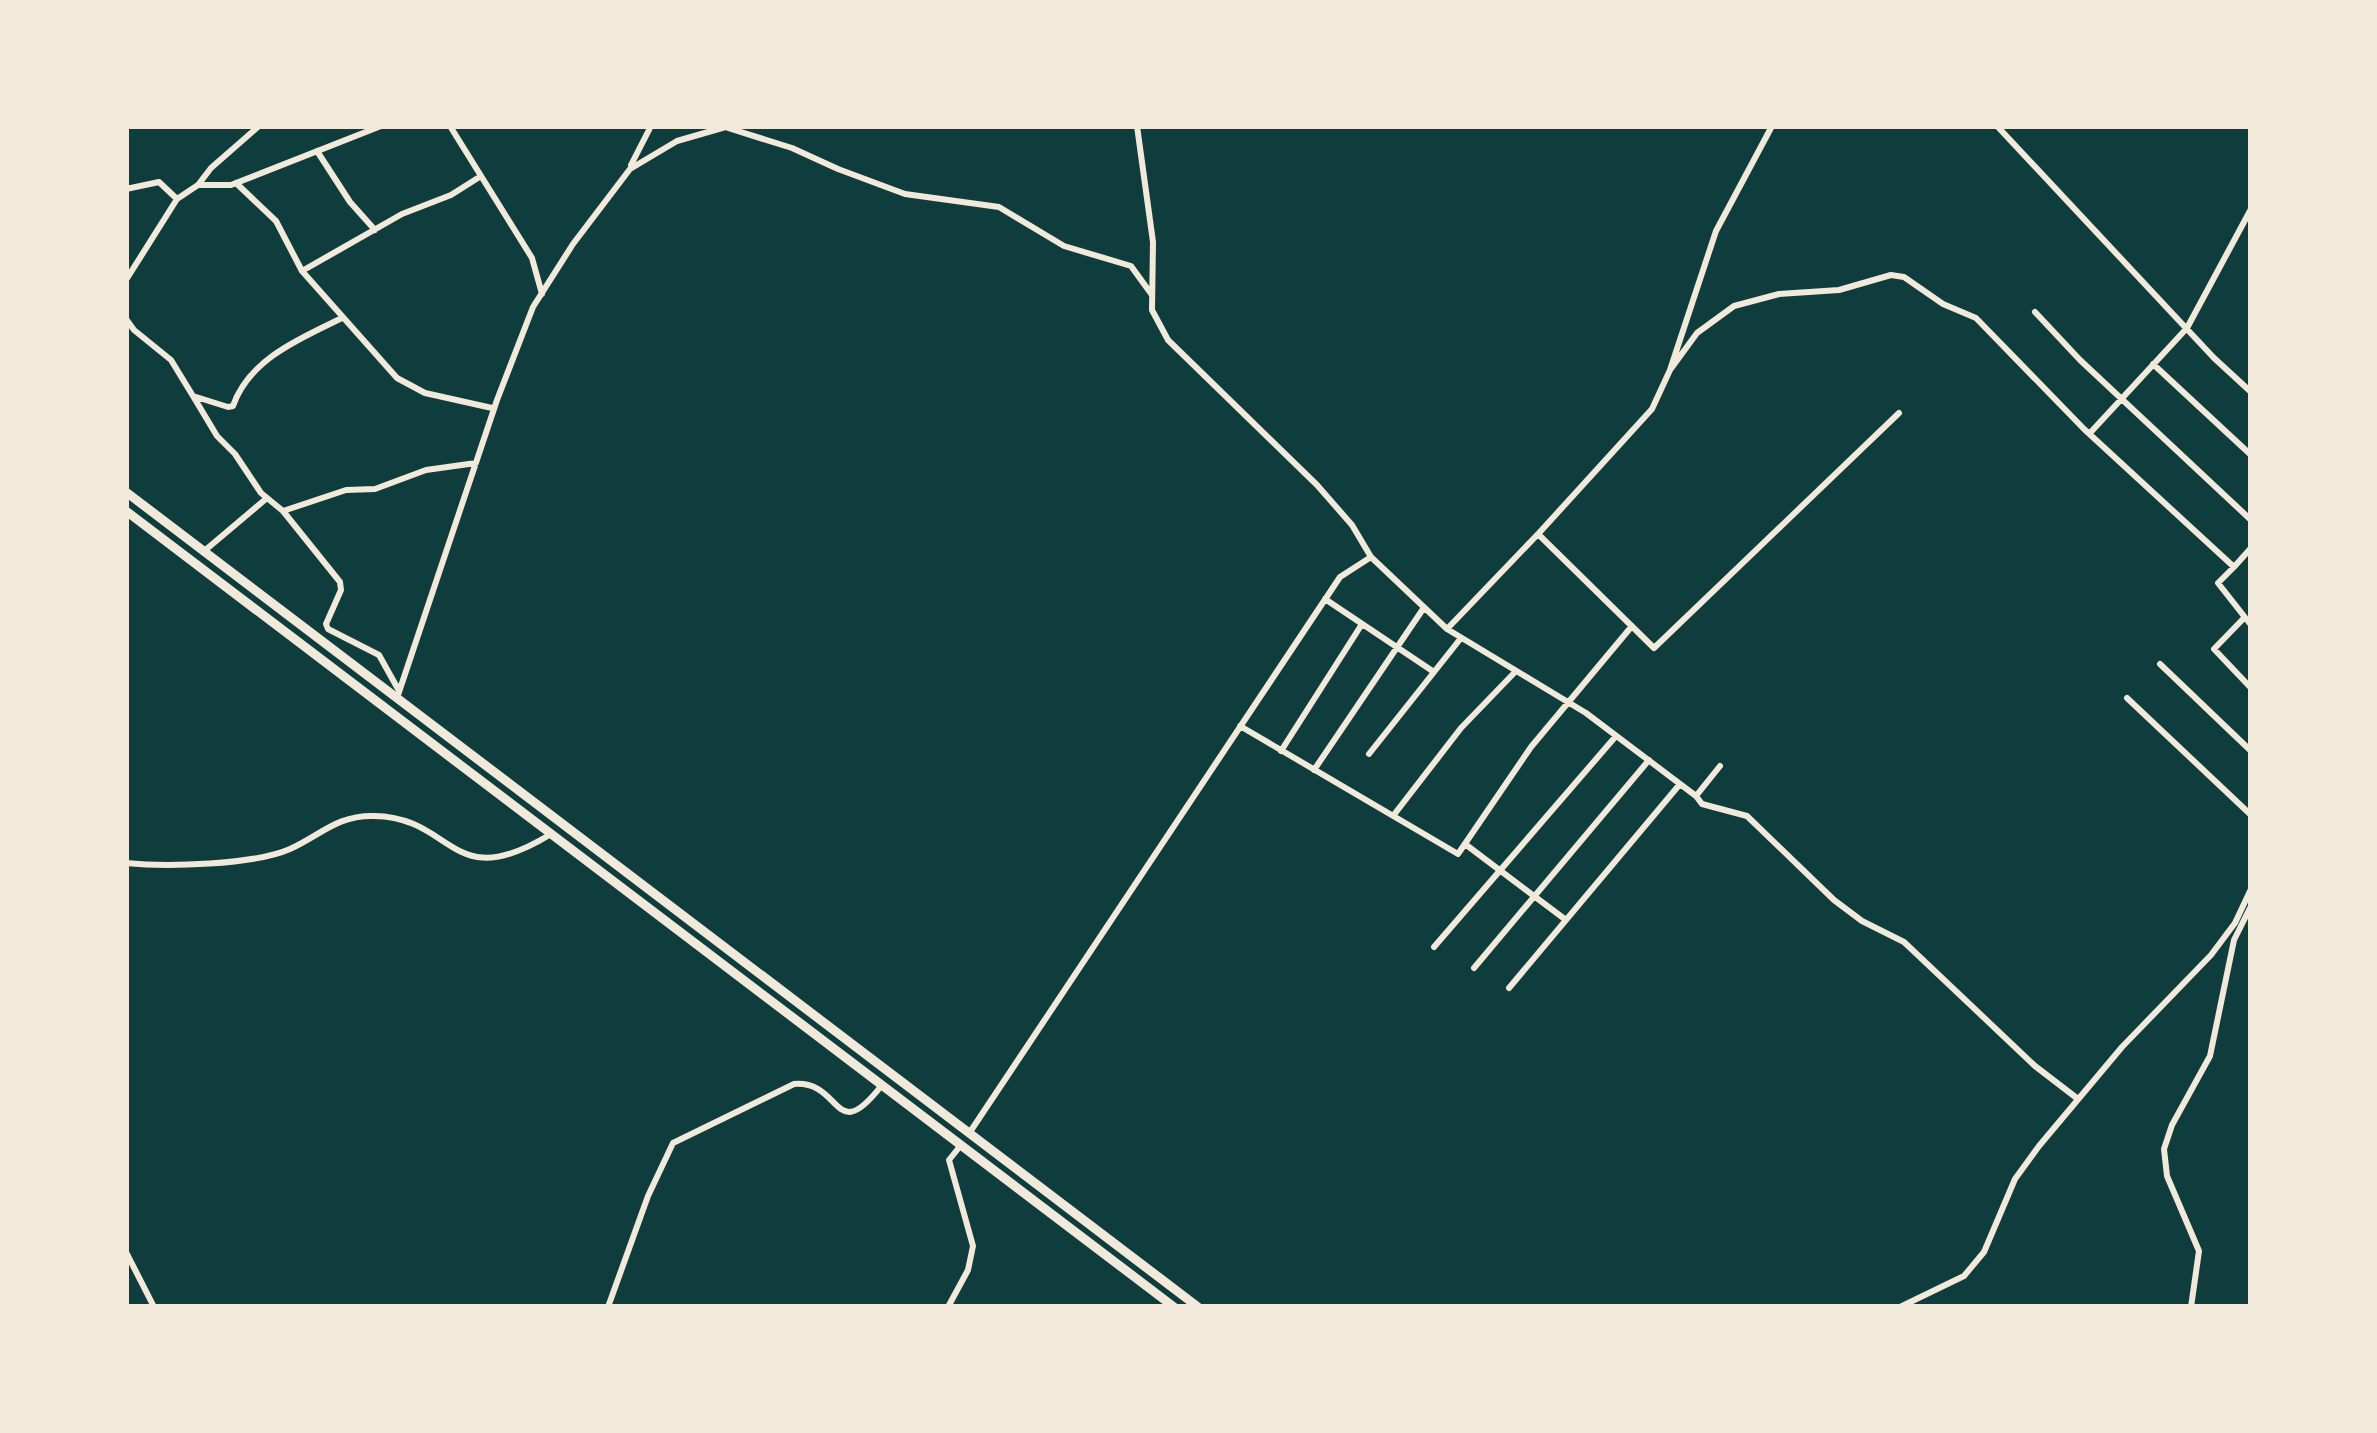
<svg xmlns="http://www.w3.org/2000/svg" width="2377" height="1433" font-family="'DM Sans',sans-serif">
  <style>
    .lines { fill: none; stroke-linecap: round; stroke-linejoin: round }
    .minor { stroke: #f1e9da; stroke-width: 6 }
    .trunk { stroke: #f1e9da; stroke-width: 9 }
  </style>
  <rect width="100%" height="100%" fill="#0f3d3e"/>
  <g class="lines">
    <path class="minor" d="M 450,126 L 532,258 L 542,294
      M 1137,126 L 1153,242 L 1152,310 L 1168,340 L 1317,485 L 1352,525 L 1371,557 L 1447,629 L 1586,713 L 1696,796 L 1720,766
      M 1997,126 L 2214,358 L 2251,392
      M 728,128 L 792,148 L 838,169 L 905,194 L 999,207 L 1064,246 L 1131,266 L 1152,295
      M 317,151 L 350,202 L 375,230
      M 631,165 L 651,126
      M 236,183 L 276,221 L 302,271 L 397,378 L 425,393 L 492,408
      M 198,185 L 211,168 L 259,126
      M 126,189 L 159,182 L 177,199
      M 302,271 L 402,214 L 451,195 L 481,176
      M 126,280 L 177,199 L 198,185 L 231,185 L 381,126
      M 2035,312 L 2080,360 L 2251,520
      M 126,319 L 134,330 L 171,360 L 193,396 L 228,407 L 233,406 C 249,359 301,338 342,318
      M 2153,364 L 2251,455
      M 1670,370 L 1697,333 L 1734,306 L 1779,294 L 1839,290 L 1891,275 L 1904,277 L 1943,304 L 1976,318 L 2084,429 L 2234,567 L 2251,548
      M 193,396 L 217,436 L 235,454 L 261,493 L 283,511 L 340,582 L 341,590 L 326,624 L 328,629 L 379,655 L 398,689
      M 2090,433 L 2187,328 L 2251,209
      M 283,511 L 346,490 L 375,489 L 426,470 L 476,463
      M 1539,533 L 1652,409 L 1670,370 L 1716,231 L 1772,126
      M 203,552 L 267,498
      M 2234,567 L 2218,583 L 2251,625
      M 1325,599 L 1434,672
      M 2244,618 L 2214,649 L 2251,688
      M 1447,629 L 1538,534 L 1654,648 L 1899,413
      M 2160,664 L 2251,751
      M 397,698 L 497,400 L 533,307 L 573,244 L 630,169 L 677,141 L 729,126
      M 2127,698 L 2251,815
      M 1240,726 L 1458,854 L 1531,747 L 1632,626
      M 1281,751 L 1362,624
      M 1369,754 L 1461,638
      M 1314,770 L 1423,609
      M 1696,796 L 1702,804 L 1747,816 L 1834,900 L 1862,921 L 1904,942 L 2035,1066 L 2078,1099
      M 1393,816 L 1461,728 L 1516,671
      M 1465,844 L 1566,920
      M 126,863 C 166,867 254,865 290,849 C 321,835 337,815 374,816 C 455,817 450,896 551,834
      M 1434,947 L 1616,736
      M 1474,968 L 1649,760
      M 1509,988 L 1680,784
      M 970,1132 L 1340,577 L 1371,557
      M 126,1252 L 154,1307
      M 608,1307 L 648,1196 L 673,1143 L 794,1084 C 843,1080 833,1148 882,1085
      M 948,1307 L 968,1270 L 973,1246 L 949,1160 L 961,1145
      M 1900,1307 L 1964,1276 L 1984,1252 L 2015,1179 L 2039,1146 L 2122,1047 L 2211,955 L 2235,923 L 2251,889
      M 2191,1307 L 2199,1251 L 2167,1176 L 2164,1149 L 2172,1125 L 2210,1056 L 2234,940 L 2251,906"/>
    <path class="trunk" d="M 126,492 L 1198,1307
      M 126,511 L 1174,1307"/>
  </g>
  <rect width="2377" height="1433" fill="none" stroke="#f1e9da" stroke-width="258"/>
</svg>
